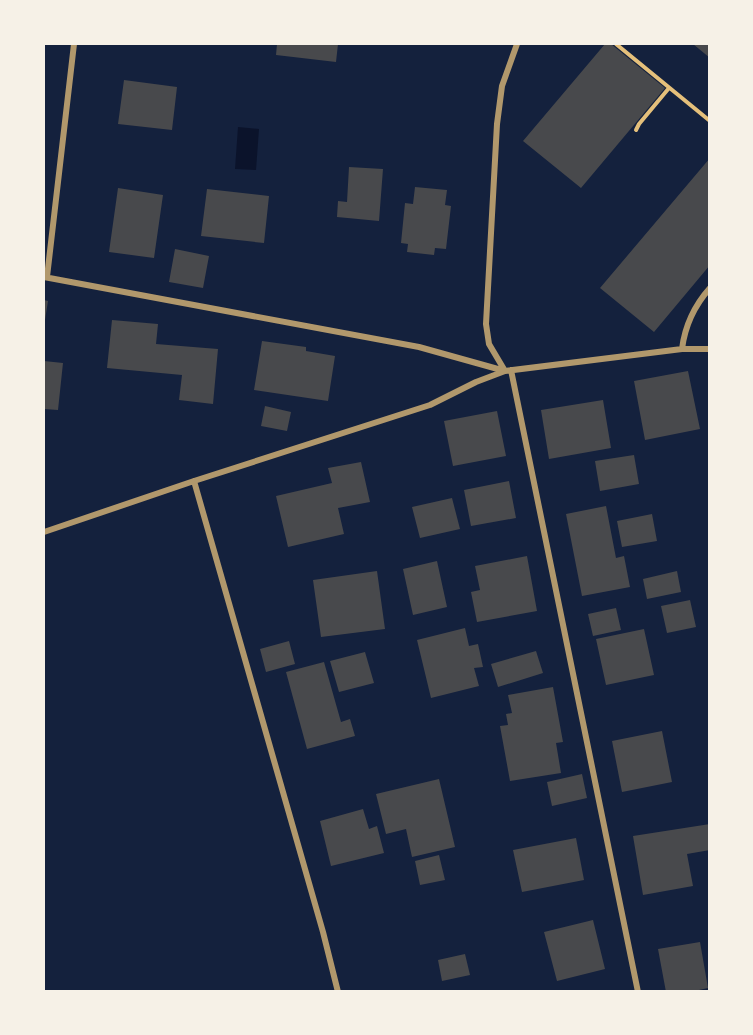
<svg xmlns="http://www.w3.org/2000/svg" width="753" height="1035" font-family="'Sofia Sans Condensed',sans-serif">
  <style>
    .water { fill: #0b132b }
    .building { fill: #48494c }
    .lines { fill: none; stroke-linecap: round; stroke-linejoin: round }
    .path { stroke: #e5c07b; stroke-width: 4 }
    .minor { stroke: #b1986c; stroke-width: 6 }
  </style>
  <rect width="100%" height="100%" fill="#14213d"/>
  <path class="water" d="M 238,127 L 259,129 L 256,170 L 235,169 Z"/>
  <path class="building" d="M 277,44 L 338,44 L 336,62 L 276,55 Z
    M 605,44 L 611,44 L 665,88 L 581,188 L 523,141 Z
    M 693,44 L 710,44 L 710,58 Z
    M 124,80 L 177,87 L 172,130 L 118,124 Z
    M 710,158 L 710,265 L 654,332 L 600,288 Z
    M 349,167 L 383,169 L 379,221 L 337,217 L 338,201 L 347,202 Z
    M 415,187 L 447,190 L 445,205 L 451,206 L 446,249 L 435,248 L 434,255 L 407,252 L 408,244 L 401,243 L 405,203 L 413,204 Z
    M 118,188 L 163,195 L 154,258 L 109,252 Z
    M 207,189 L 269,196 L 264,243 L 201,236 Z
    M 175,249 L 209,256 L 203,288 L 169,282 Z
    M 44,300 L 48,301 L 45,320 L 44,320 Z
    M 112,320 L 158,324 L 156,344 L 218,349 L 213,404 L 179,400 L 182,375 L 107,368 Z
    M 262,341 L 306,347 L 306,351 L 335,356 L 328,401 L 254,390 Z
    M 44,361 L 63,363 L 58,410 L 44,409 Z
    M 688,371 L 700,429 L 645,440 L 634,381 Z
    M 603,400 L 611,448 L 549,459 L 541,410 Z
    M 265,406 L 291,412 L 287,431 L 261,426 Z
    M 497,411 L 506,456 L 453,466 L 444,421 Z
    M 634,455 L 639,484 L 600,491 L 595,461 Z
    M 361,462 L 370,502 L 338,508 L 344,534 L 288,547 L 276,496 L 332,483 L 328,468 Z
    M 509,481 L 516,518 L 471,526 L 464,490 Z
    M 452,498 L 460,529 L 420,538 L 412,507 Z
    M 606,506 L 616,558 L 624,556 L 630,587 L 582,596 L 566,514 Z
    M 652,514 L 657,541 L 622,547 L 617,521 Z
    M 527,556 L 537,611 L 477,622 L 471,592 L 480,590 L 475,566 Z
    M 437,561 L 447,607 L 413,615 L 403,569 Z
    M 377,571 L 385,629 L 321,637 L 313,580 Z
    M 677,571 L 681,592 L 647,599 L 643,579 Z
    M 690,600 L 696,627 L 667,633 L 661,606 Z
    M 616,608 L 621,630 L 593,636 L 588,614 Z
    M 465,628 L 469,646 L 478,644 L 483,667 L 474,668 L 479,686 L 431,698 L 417,640 Z
    M 644,629 L 654,675 L 606,685 L 596,639 Z
    M 289,641 L 295,664 L 266,672 L 260,649 Z
    M 536,651 L 543,673 L 498,687 L 491,664 Z
    M 365,652 L 374,683 L 339,692 L 330,661 Z
    M 324,662 L 341,722 L 350,719 L 355,736 L 307,749 L 286,672 Z
    M 553,687 L 563,742 L 556,743 L 561,773 L 510,781 L 500,726 L 508,725 L 506,714 L 512,713 L 508,695 Z
    M 662,731 L 672,782 L 622,792 L 612,741 Z
    M 582,774 L 587,798 L 552,806 L 547,782 Z
    M 439,779 L 455,847 L 412,857 L 406,829 L 386,834 L 376,794 Z
    M 363,809 L 369,829 L 377,826 L 384,853 L 331,866 L 320,821 Z
    M 710,824 L 710,850 L 687,854 L 693,886 L 643,895 L 633,836 Z
    M 576,838 L 584,880 L 522,892 L 513,850 Z
    M 439,855 L 445,880 L 420,885 L 415,861 Z
    M 593,920 L 605,969 L 557,981 L 544,932 Z
    M 700,942 L 708,988 L 690,992 L 666,992 L 658,949 Z
    M 465,954 L 470,975 L 442,981 L 438,960 Z"/>
  <g class="lines">
    <path class="path" d="M 616,44 L 710,121
      M 636,130 L 639,124 L 669,88"/>
    <path class="minor" d="M 44,277 L 419,347 L 505,371 L 682,349 L 710,349
      M 47,277 L 74,44
      M 682,349 C 685,325 694,306 710,288
      M 511,370 L 638,992
      M 194,481 L 323,932 L 338,992
      M 44,532 L 194,481 L 430,405 L 476,382 L 505,371 L 489,344 L 486,324 L 497,124 L 502,86 L 517,44"/>
  </g>
  <rect width="753" height="1035" fill="none" stroke="#f6f1e7" stroke-width="90"/>
</svg>
